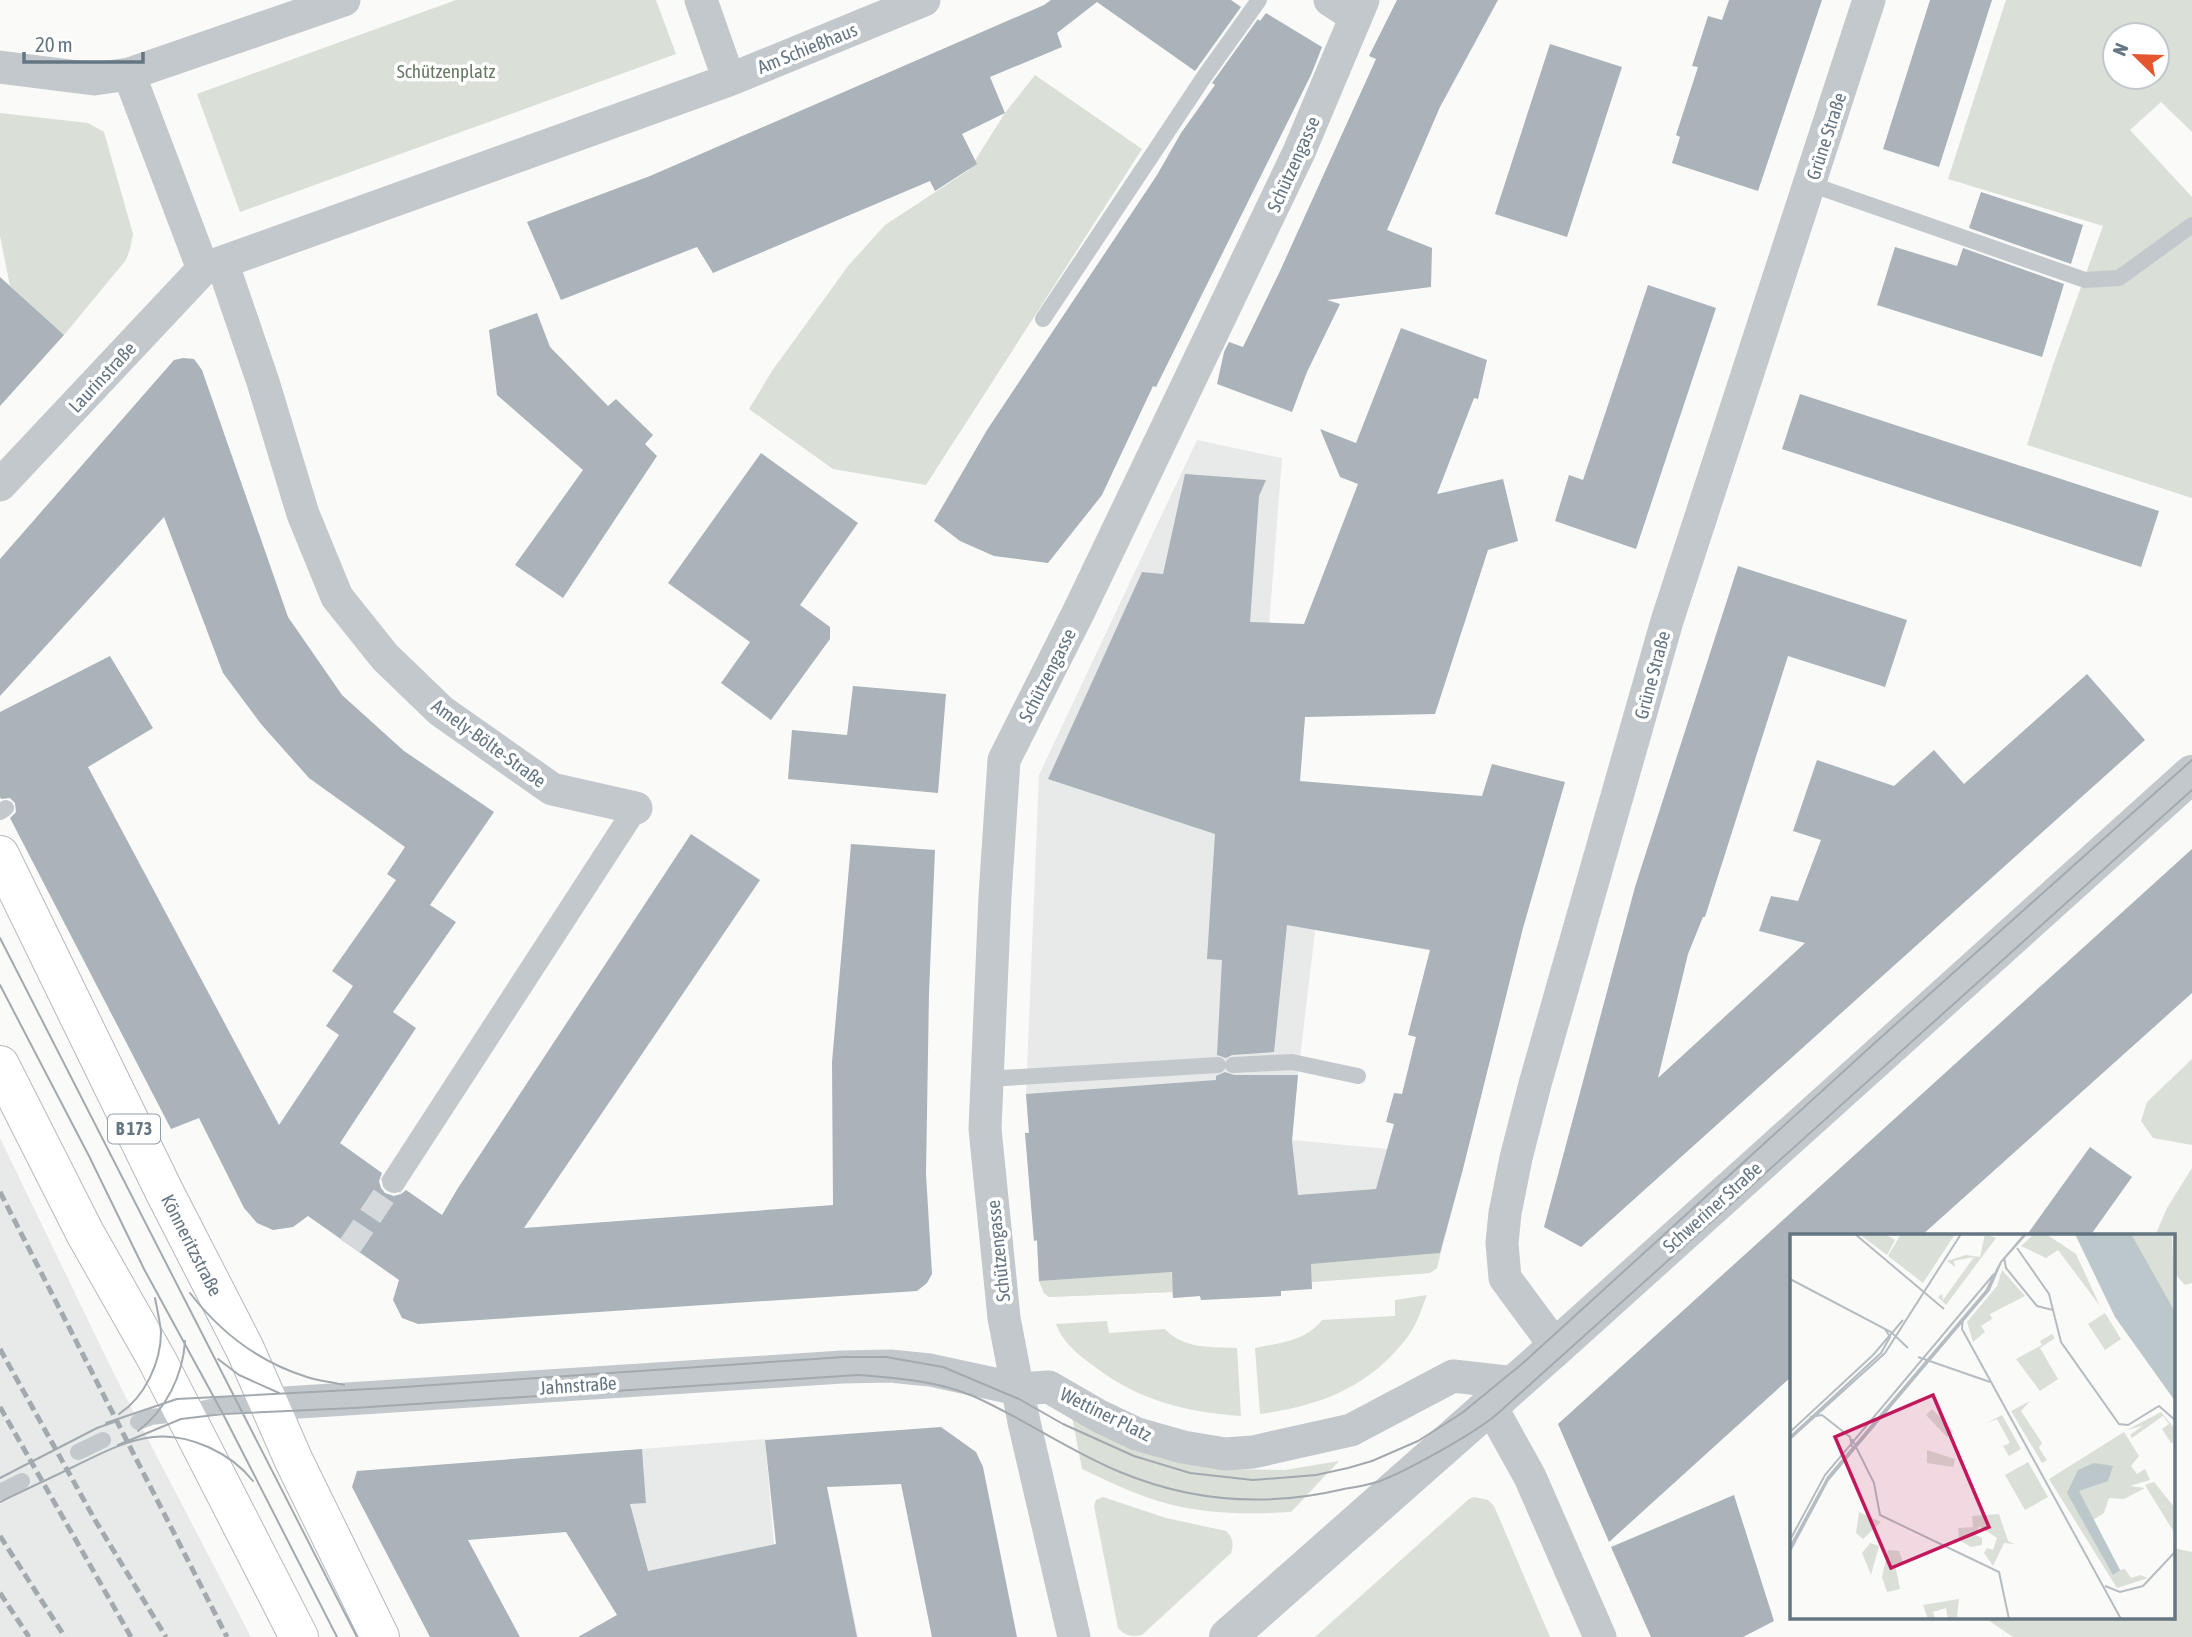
<svg xmlns="http://www.w3.org/2000/svg" width="2192" height="1637" font-family="'Asap Condensed',sans-serif">
  <style>
    .built { fill: #e8e9e9 }
    .green { fill: #dadfd7; fill-rule: evenodd }
    .building { fill: #aab3b9 }
    .lines { fill: none; stroke-linecap: round; stroke-linejoin: round }
    .pedestrian-tunnel { stroke: #d5d9db; stroke-width: 24; stroke-dasharray: 24 12; stroke-linecap: butt }
    .primary-casing { stroke: #b5babe; stroke-width: 40 }
    .service { stroke: #c3c8cc; stroke-width: 16 }
    .pedestrian { stroke: #c3c8cc; stroke-width: 24 }
    .minor { stroke: #c3c8cc; stroke-width: 33 }
    .tertiary { stroke: #c3c8cc; stroke-width: 38 }
    .primary { stroke: #fff; stroke-width: 38 }
    .tram { stroke: #a2aab0; stroke-width: 2 }
    .rail { stroke: #a2aab0; stroke-width: 5; stroke-dasharray: 10 5; stroke-linecap: butt }
    .labels { text-anchor: middle; stroke-width: 7; stroke-linejoin: round; paint-order: stroke }
    .shield { fill: #fff; stroke: #939fa8; stroke-width: 2 }
    .shield-label { font-size: 18px; font-weight: bold; fill: #657683 }
    .street-label { font-size: 19px; fill: #657683; stroke: #fff }
    .park-label { font-size: 19px; fill: #687a64; stroke: #fff }
    .inset-river { fill: none; stroke: #bbc7cb; stroke-width: 3.5 }
    .inset-road { fill: none; stroke: #b5bdc2; stroke-width: 2 }
    .view { fill: #c2185b; fill-opacity: 0.15; stroke: #c2185b; stroke-width: 3.5 }
    .inset-edge { fill: none; stroke: #657683; stroke-width: 3.5 }
  </style>
  <rect width="100%" height="100%" fill="#fafaf8"/>
  <path class="built" d="M 1197,440 L 1282,458 L 1254,821 L 1327,830 L 1298,1075 L 1292,1140 L 1388,1149 L 1463,1169 L 1437,1268 L 1430,1273 L 1312,1282 L 1312,1289 L 1281,1291 L 1281,1296 L 1201,1300 L 1200,1296 L 1173,1298 L 1172,1292 L 1049,1297 L 1044,1293 L 1039,1281 L 1037,1241 L 1034,1241 L 1025,1133 L 1029,1132 L 1026,1094 L 1039,775 Z
    M 0,1138 L 116,1378 L 251,1637 L 0,1637 Z
    M 765,1439 L 774,1544 L 836,1530 L 858,1637 L 655,1637 L 630,1504 L 646,1502 L 642,1449 Z"/>
  <path class="green" d="M 456,0 L 656,0 L 676,54 L 240,212 L 197,94 Z
    M 2006,0 L 2192,0 L 2192,132 L 2161,102 L 2130,130 L 2192,197 L 2192,498 L 2027,445 L 2054,362 L 2103,226 L 1948,179 ZM 2115,35 L 2157,35 L 2157,77 L 2115,77 Z
    M 1035,75 L 1142,149 L 926,485 L 833,469 L 749,409 L 772,371 L 848,266 L 885,225 L 969,170 L 1005,113 Z
    M 0,113 L 88,123 L 104,132 L 133,234 L 130,249 L 126,260 L 64,335 L 10,286 L 0,236 Z
    M 2192,1059 L 2192,1145 L 2153,1138 L 2141,1121 L 2147,1102 Z
    M 2192,1168 L 2192,1283 L 2185,1285 L 2173,1272 L 2173,1236 L 2155,1236 L 2167,1208 Z
    M 1440,1253 L 1437,1268 L 1430,1273 L 1312,1282 L 1311,1264 Z
    M 1171,1272 L 1173,1292 L 1049,1297 L 1044,1293 L 1039,1281 Z
    M 1427,1295 C 1421,1310 1416,1327 1406,1339 C 1368,1388 1319,1406 1260,1414 L 1255,1348 C 1279,1343 1306,1341 1322,1320 L 1395,1316 L 1395,1300 Z
    M 1107,1321 L 1109,1333 L 1165,1329 C 1183,1349 1211,1347 1237,1348 L 1241,1416 C 1184,1412 1137,1400 1091,1364 C 1076,1353 1062,1341 1056,1324 Z
    M 1072,1417 L 1222,1469 L 1285,1470 L 1339,1461 L 1291,1512 C 1243,1515 1192,1514 1146,1497 C 1124,1489 1103,1479 1082,1469 Z
    M 1103,1497 L 1166,1518 L 1226,1531 C 1233,1538 1234,1543 1231,1553 L 1142,1635 C 1131,1637 1126,1636 1118,1628 L 1094,1506 L 1096,1500 Z
    M 1474,1497 L 1488,1500 L 1494,1506 L 1550,1637 L 1315,1637 L 1469,1499 Z
    M 2173,1548 L 2192,1552 L 2192,1637 L 2013,1637 L 1985,1618 L 2173,1618 Z"/>
  <path class="building" d="M 1051,0 L 1231,0 L 1241,7 L 1195,71 L 1097,2 L 1057,33 L 1062,47 L 990,77 L 1005,113 L 962,134 L 977,164 L 935,191 L 930,181 L 713,273 L 697,247 L 561,300 L 527,222 L 650,176 L 1044,5 Z
    M 1397,0 L 1498,0 L 1440,107 L 1387,230 L 1432,248 L 1431,287 L 1327,300 L 1340,304 L 1307,372 L 1292,412 L 1217,384 L 1224,352 L 1229,342 L 1243,347 L 1280,271 L 1376,59 L 1369,56 Z
    M 1729,0 L 1822,0 L 1758,191 L 1672,163 L 1680,137 L 1676,135 L 1698,67 L 1692,66 L 1708,16 L 1722,20 Z
    M 1930,0 L 1992,0 L 1939,167 L 1883,149 Z
    M 1266,13 L 1322,47 L 1311,75 L 1156,387 L 1153,386 L 1102,495 L 1048,563 L 994,556 L 960,541 L 934,521 L 987,430 L 1157,175 L 1181,133 L 1215,85 L 1212,83 L 1258,19 L 1260,21 Z
    M 1550,44 L 1622,67 L 1567,237 L 1495,214 Z
    M 1981,192 L 2083,225 L 2071,264 L 1969,228 Z
    M 1895,247 L 1957,266 L 1963,248 L 2064,284 L 2042,357 L 1877,305 Z
    M 0,277 L 64,335 L 0,406 Z
    M 1648,285 L 1716,308 L 1636,549 L 1555,521 L 1569,475 L 1583,480 Z
    M 537,313 L 550,347 L 608,406 L 616,399 L 653,435 L 645,444 L 657,456 L 563,598 L 515,565 L 583,470 L 497,395 L 489,330 Z
    M 1401,328 L 1487,360 L 1478,399 L 1474,398 L 1437,494 L 1503,479 L 1518,541 L 1488,550 L 1435,714 L 1305,717 L 1300,781 L 1482,796 L 1492,764 L 1565,782 L 1523,928 L 1463,1169 L 1440,1253 L 1311,1264 L 1312,1289 L 1281,1291 L 1281,1296 L 1201,1300 L 1200,1296 L 1173,1298 L 1172,1272 L 1039,1281 L 1037,1240 L 1034,1241 L 1025,1133 L 1029,1133 L 1026,1094 L 1216,1080 L 1216,1076 L 1225,1072 L 1234,1075 L 1298,1075 L 1292,1141 L 1298,1195 L 1376,1189 L 1394,1124 L 1386,1122 L 1394,1093 L 1402,1094 L 1416,1037 L 1408,1035 L 1430,950 L 1287,925 L 1274,1052 L 1232,1055 L 1226,1058 L 1217,1055 L 1222,960 L 1207,959 L 1215,834 L 1048,779 L 1142,572 L 1163,574 L 1185,474 L 1266,480 L 1259,496 L 1250,622 L 1304,624 L 1358,484 L 1340,477 L 1320,429 L 1356,443 Z
    M 183,358 L 194,359 L 202,370 L 288,617 L 342,695 L 404,751 L 494,812 L 430,905 L 456,922 L 393,1012 L 416,1028 L 340,1143 L 382,1173 L 379,1181 L 381,1188 L 385,1193 L 394,1196 L 401,1194 L 406,1190 L 442,1215 L 458,1188 L 691,834 L 760,880 L 524,1228 L 833,1205 L 832,1062 L 851,844 L 935,850 L 929,993 L 926,1174 L 932,1274 L 927,1283 L 917,1291 L 418,1324 L 402,1318 L 393,1300 L 399,1280 L 308,1216 L 293,1227 L 273,1230 L 257,1223 L 244,1208 L 199,1118 L 171,1129 L 10,818 L 16,812 L 15,803 L 10,798 L 1,799 L 0,797 L 0,712 L 110,656 L 153,728 L 88,767 L 279,1125 L 339,1035 L 326,1026 L 353,986 L 332,971 L 396,880 L 387,874 L 405,847 L 309,778 L 261,724 L 223,673 L 164,517 L 0,696 L 0,559 L 174,360 Z
    M 1800,394 L 2159,511 L 2141,567 L 1782,449 Z
    M 761,453 L 858,523 L 800,605 L 830,627 L 830,639 L 771,720 L 721,683 L 750,642 L 668,583 Z
    M 1738,566 L 1907,620 L 1885,687 L 1788,656 L 1705,917 L 1703,917 L 1688,954 L 1658,1078 L 1805,943 L 1759,931 L 1771,896 L 1798,901 L 1821,840 L 1793,831 L 1817,760 L 1894,786 L 1934,750 L 1964,784 L 2087,674 L 2145,740 L 1581,1247 L 1544,1227 L 1635,887 Z
    M 853,686 L 946,694 L 938,793 L 788,779 L 792,730 L 847,735 Z
    M 2192,849 L 2192,993 L 1921,1236 L 1791,1236 L 1791,1377 L 1609,1542 L 1558,1424 Z
    M 2090,1147 L 2132,1177 L 2090,1236 L 2026,1236 Z
    M 941,1427 L 976,1452 L 983,1467 L 1017,1637 L 932,1637 L 901,1484 L 827,1487 L 857,1637 L 578,1637 L 617,1615 L 566,1532 L 468,1540 L 520,1637 L 430,1637 L 352,1487 L 357,1471 L 642,1449 L 646,1503 L 630,1504 L 648,1571 L 776,1544 L 765,1440 Z
    M 1734,1495 L 1774,1621 L 1743,1637 L 1651,1637 L 1611,1547 Z"/>
  <g class="lines">
    <path class="pedestrian-tunnel" d="M 350,1246 L 394,1181"/>
    <g class="primary-casing">
      <path id="primary" d="M 0,855 L 165,1193 L 245,1349 L 294,1461 L 380,1637
        M 0,1065 L 85,1233 L 157,1360 L 299,1637"/>
    </g>
    <path class="service" d="M 1810,184 L 2085,280 L 2119,278 L 2192,225
      M 1043,319 L 1204,77 L 1259,0
      M 0,812 L 6,808
      M 1233,1065 L 1292,1062 L 1358,1076
      M 987,1079 L 1218,1065
      M 138,1422 L 151,1417 L 184,1413 L 219,1405 L 269,1404
      M 78,1452 L 103,1440
      M 0,1492 L 22,1481"/>
    <path class="pedestrian" d="M 394,1181 L 636,808"/>
    <path class="minor" d="M 701,0 L 729,80
      M 1330,0 L 1356,17
      M 0,67 L 94,79 L 129,74 L 344,0
      M 129,74 L 203,269
      M 222,262 L 263,382 L 303,514 L 337,597 L 385,657 L 441,711 L 552,789 L 636,808
      M 0,485 L 203,269 L 729,80 L 924,0
      M 1556,1347 L 1505,1278 L 1502,1243 L 1505,1213 L 1516,1158 L 1535,1084 L 1667,621 L 1869,0
      M 269,1404 L 842,1367 L 890,1366 L 930,1370 L 1017,1389 L 1049,1387 L 1099,1416 L 1137,1434 L 1183,1447 L 1225,1454 L 1253,1452 L 1351,1430 L 1453,1376 L 1515,1383
      M 1490,1405 L 1530,1477 L 1600,1637
      M 1074,1637 L 1024,1422 L 1004,1318 L 985,1129 L 995,896 L 1004,760 L 1079,611 L 1299,152 L 1363,0"/>
    <path class="tertiary" d="M 1228,1637 L 1556,1347 L 2192,774"/>
    <use href="#primary" class="primary"/>
    <path class="tram" d="M 0,938 L 357,1637
      M 0,985 L 89,1156 L 144,1269 L 223,1414 L 337,1637
      M 190,1293 C 220,1332 259,1362 307,1377 C 319,1381 332,1382 344,1385
      M 218,1359 L 239,1375 L 279,1393
      M 119,1414 C 145,1397 161,1362 161,1332 C 160,1321 157,1309 155,1298
      M 106,1423 L 177,1399 L 389,1388 L 844,1357 L 886,1357 L 943,1367 L 1019,1399 L 1063,1424 L 1134,1456 L 1190,1473 L 1253,1480 L 1316,1475 L 1348,1468 L 1372,1461 L 1418,1441 L 1462,1413 L 1523,1363 L 1878,1040 L 2192,760
      M 138,1431 C 166,1410 183,1375 185,1341
      M 118,1445 L 181,1419 L 223,1414 L 354,1408 L 858,1375 C 897,1378 937,1381 973,1396 C 1023,1418 1069,1451 1120,1472 C 1192,1502 1268,1507 1344,1489 C 1356,1487 1369,1485 1380,1481 C 1402,1473 1422,1461 1442,1450 C 1461,1439 1479,1429 1496,1415 L 2192,790
      M 0,1478 L 97,1428 L 117,1421
      M 0,1502 C 24,1490 49,1479 73,1467 C 98,1455 125,1440 153,1437 C 189,1433 231,1453 253,1481"/>
    <path class="rail" d="M 0,1192 L 227,1637
      M 0,1349 L 95,1520 L 166,1637
      M 0,1407 L 131,1637
      M 0,1536 L 65,1637
      M 0,1593 L 29,1637"/>
  </g>
  <g class="labels">
    <rect class="shield" x="108" y="1114.5" width="52" height="29" rx="5"/>
    <g class="shield-label">
      <text x="134" y="1135">B 173</text>
    </g>
    <g class="street-label">
      <text transform="translate(807 48) rotate(-22)" y="7">Am Schießhaus</text>
      <text transform="translate(1826 136) rotate(-72)" y="7">Grüne Straße</text>
      <text transform="translate(1293 164) rotate(-66)" y="7">Schützengasse</text>
      <text transform="translate(102 377) rotate(-47)" y="7">Laurinstraße</text>
      <text transform="translate(1047 675) rotate(-63)" y="7">Schützengasse</text>
      <text transform="translate(1652 675) rotate(-75)" y="7">Grüne Straße</text>
      <text transform="translate(489 743) rotate(36)" y="7">Amely-Bölte-Straße</text>
      <text transform="translate(1712 1207) rotate(-42)" y="7">Schweriner Straße</text>
      <text transform="translate(192 1245) rotate(63)" y="7">Könneritzstraße</text>
      <text transform="translate(998 1251) rotate(-96)" y="7">Schützengasse</text>
      <text transform="translate(578 1385) rotate(-4)" y="7">Jahnstraße</text>
      <text transform="translate(1106 1414) rotate(26)" y="7">Wettiner Platz</text>
    </g>
    <g class="park-label">
      <text x="446" y="78">Schützenplatz</text>
    </g>
  </g>
  <g transform="translate(1790 1234)">
    <rect width="385" height="385" fill="#fafaf8"/>
    <path d="M 69,0 L 95,0 L 105,6 L 97,21 ZM 111,0 L 165,0 L 133,49 L 98,22 ZM 195,0 L 206,4 L 156,71 L 148,63 L 152,60 L 153,66 L 184,23 L 164,27 L 165,33 L 157,27 L 176,21 L 190,23 ZM 244,0 L 256,0 L 286,20 L 310,72 L 268,16 L 256,24 L 231,12 ZM 341,0 L 382,0 L 385,78 L 362,42 ZM 212,36 L 235,62 L 200,80 L 202,85 L 191,92 L 195,98 L 183,108 L 177,88 L 207,52 ZM 315,79 L 331,105 L 315,116 L 298,90 ZM 262,100 L 265,104 L 250,114 L 268,145 L 250,157 L 226,125 L 252,111 L 250,107 ZM 240,167 L 231,177 L 252,209 L 249,214 L 257,226 L 252,229 L 221,177 ZM 142,175 L 163,197 L 157,203 L 136,181 ZM 371,178 L 385,195 L 385,208 L 381,209 L 372,195 L 379,190 L 373,182 L 342,204 L 340,201 L 352,192 L 337,196 ZM 212,181 L 231,215 L 219,222 L 213,212 L 220,209 L 207,185 L 195,190 ZM 334,198 L 349,222 L 341,232 L 347,240 L 355,235 L 360,246 L 340,252 L 355,254 L 334,265 L 319,264 L 314,279 L 303,286 L 330,336 L 335,335 L 341,344 L 350,341 L 358,344 L 327,354 L 259,245 ZM 137,216 L 165,225 L 163,233 L 137,229 ZM 238,228 L 258,263 L 235,276 L 215,241 ZM 364,248 L 385,274 L 385,300 L 355,251 ZM 69,278 L 91,288 L 73,305 L 66,299 ZM 209,280 L 218,307 L 225,310 L 214,309 L 203,332 L 194,319 L 197,314 L 203,316 L 207,304 L 189,292 L 186,301 L 192,304 L 192,311 L 181,313 L 169,306 L 168,294 L 183,293 L 182,282 ZM 80,309 L 89,312 L 81,341 L 72,319 ZM 98,316 L 109,317 L 113,328 L 105,330 L 110,355 L 97,358 L 92,343 ZM 169,365 L 167,383 L 158,385 L 156,374 L 143,378 L 145,385 L 138,385 L 133,371 Z" fill="#dadfd7"/>
    <path d="M 285,0 L 341,0 L 345,7 L 385,78 L 385,167 L 325,83 ZM 304,229 L 323,232 L 318,247 L 289,257 L 330,336 L 323,341 L 277,259 L 288,236 Z" fill="#bbc7cb"/>
    <path class="inset-river" d="M 322,0 L 338,35 L 385,100"/>
    <path class="inset-road" d="M 65,0 L 154,75M 227,14 L 259,60 L 271,108 L 329,190 L 338,191 L 369,172 L 385,186M 214,23 L 216,34 L 247,72 L 263,76M 0,45 L 101,98 L 118,114M 173,84 L 172,95 L 331,385M 128,123 L 200,148M 20,183 L 32,181 L 60,203 L 62,213M 0,198 L 83,121 L 113,86M 0,203 L 91,119 L 100,103 L 95,95M 0,205 L 95,119 L 171,0M 62,205 L 84,249 L 90,281 L 209,338 L 219,385M 0,306 L 35,241 L 204,40M 0,313 L 38,243 L 196,57 L 211,28 L 236,0M 0,317 L 38,246 L 199,56 L 211,28 L 235,0M 315,352 L 330,358 L 353,352 L 385,318"/>
    <path class="view" d="M 143,161 L 199,293 L 101,334 L 45,203 Z"/>
    <rect width="385" height="385" class="inset-edge"/>
  </g>
  <g transform="translate(2136 56) rotate(293)"><circle r="33" fill="#ffffff" stroke="#c1c8cd" stroke-width="2"/>
  <path d="M0-5L12 26L0 18L-12 26Z" fill="#e4572e"/>
  <text y="-10" font-size="19" font-weight="bold" text-anchor="middle" fill="#657683">N</text>
  </g>
  <path d="M24 52v10h119v-10" fill="none" stroke="#657683" stroke-width="3.5"/>
  <text x="35" y="52" font-size="21" fill="#657683" stroke="#ffffff" stroke-width="5" paint-order="stroke">20 m</text>
</svg>
